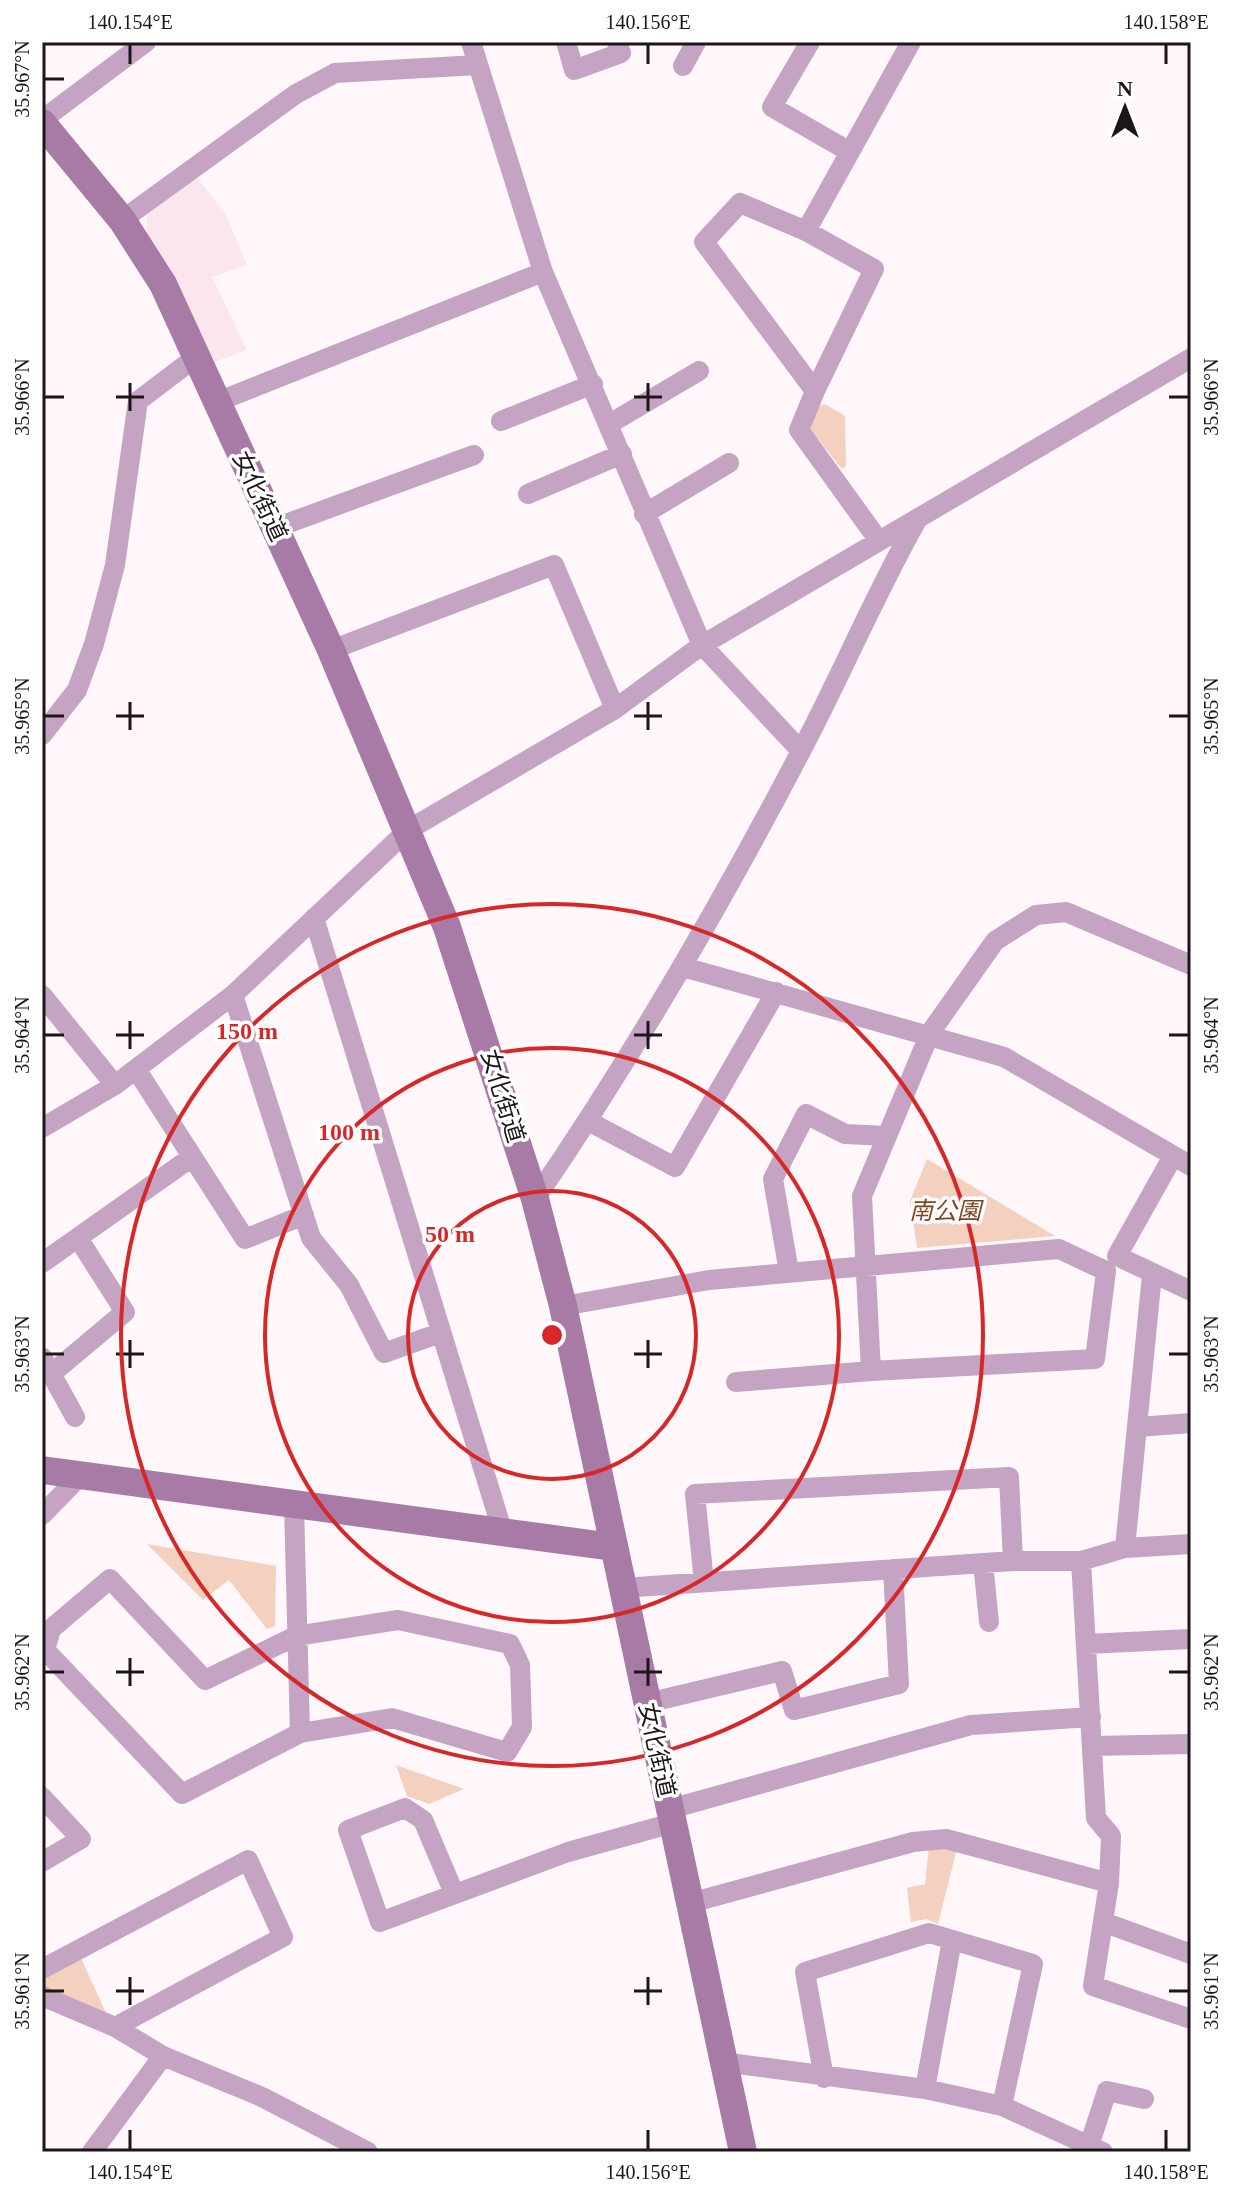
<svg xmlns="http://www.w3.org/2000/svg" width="1233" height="2194" font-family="'Times New Roman','Noto Sans JP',serif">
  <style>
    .built { fill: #fce6ed }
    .green { fill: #f3d1be }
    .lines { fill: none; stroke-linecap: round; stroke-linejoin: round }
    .street { stroke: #c4a4c2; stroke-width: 20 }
    .secondary { stroke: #a87aa6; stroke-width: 28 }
    .ticks { fill: none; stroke: #1c1618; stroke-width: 3 }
    .ring { fill: none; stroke: #d62828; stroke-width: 4 }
    .labels { text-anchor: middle; stroke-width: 7; stroke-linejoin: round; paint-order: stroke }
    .street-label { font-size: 24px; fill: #1c1618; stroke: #fff }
    .park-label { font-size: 24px; font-style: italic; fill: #7e4520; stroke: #fff }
    .centre { fill: #d62828; stroke: #fff; stroke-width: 4 }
    .ring-label { font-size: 24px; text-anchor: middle; font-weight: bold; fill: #d62828; stroke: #fff; stroke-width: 7; stroke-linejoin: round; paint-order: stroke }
    .neatline { fill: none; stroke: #1c1618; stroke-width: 3 }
    .ticks-label { font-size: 20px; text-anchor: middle; fill: #1c1618 }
  </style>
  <rect width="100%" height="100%" fill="#fff7fa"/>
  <path class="built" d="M 195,175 L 225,213 L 247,265 L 212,277 L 247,350 L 212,363 L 170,267 L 147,234 L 147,214 Z"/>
  <path class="green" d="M 825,404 L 845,416 L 846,466 L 842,469 L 809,428 L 817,407 Z
    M 927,1159 L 1055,1236 L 917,1248 L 910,1201 Z
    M 147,1544 L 276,1566 L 275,1626 L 267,1629 L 229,1580 L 203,1600 Z
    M 396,1765 L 464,1789 L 429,1804 L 407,1796 Z
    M 929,1845 L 957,1849 L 938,1924 L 926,1919 L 911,1922 L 907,1888 L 925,1884 Z
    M 80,1956 L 106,2013 L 42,1988 L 42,1975 Z"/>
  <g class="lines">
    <path class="street" d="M 471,42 L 543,272 L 702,645 L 801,751
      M 566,42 L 574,70 L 621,53 L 617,42
      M 810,42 L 772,107 L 850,152
      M 683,66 L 696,42
      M 42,120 L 146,42
      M 740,203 L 806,231 L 874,269 L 815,391 L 704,242 Z
      M 122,220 L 296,94 L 335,73 L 478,65
      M 806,231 L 911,42
      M 815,391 L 799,430 L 879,541
      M 217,402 L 543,272
      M 501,421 L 593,384
      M 611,423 L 699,371
      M 528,494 L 622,454
      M 644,514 L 729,463
      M 275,528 L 474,455
      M 331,650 L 554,565 L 615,709
      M 42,735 L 77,690 L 94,644 L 115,565 L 138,401 L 196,357
      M 314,918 L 503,1533
      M 683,967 L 1004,1057 L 1191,1166
      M 42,995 L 115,1085
      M 233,995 L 311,1238 L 349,1285 L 384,1353 L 440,1333
      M 136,1069 L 245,1239 L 304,1215
      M 588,1121 L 675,1167 L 776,992
      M 42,1128 L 115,1085 L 233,995 L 408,830 L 615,709 L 702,645 L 1191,358
      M 1172,1158 L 1117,1256 L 1191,1291
      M 535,1199 C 633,1056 720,906 800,753 C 841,676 874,596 917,520
      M 42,1263 L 192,1157
      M 789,1272 L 773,1179 L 806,1114 L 845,1134 L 887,1136
      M 563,1306 L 709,1280 L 1059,1249 L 1106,1271 L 1095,1359 L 871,1371 L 736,1382
      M 42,1357 L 75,1417
      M 871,1371 L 862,1196 L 930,1033 L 995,941 L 1036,915 L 1066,912 L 1191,965
      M 51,1374 L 125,1312 L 78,1238
      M 1138,1427 L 1191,1423
      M 294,1505 L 300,1733
      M 42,1515 L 81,1475
      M 1125,1548 L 1152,1275
      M 1081,1561 L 1096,1818 L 1111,1836 L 1109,1883 L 1093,1986 L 1191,2019
      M 983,1563 L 989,1622
      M 110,1579 L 205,1680 L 296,1636 L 398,1620 L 510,1644 L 520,1665 L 522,1727 L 507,1752 L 392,1718 L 300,1733 L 182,1794 L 45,1650 L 51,1629 Z
      M 704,1582 L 695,1494 L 1009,1477 L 1013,1561
      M 622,1588 L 1013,1561 L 1081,1561 L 1125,1548 L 1191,1544
      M 1086,1644 L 1191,1639
      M 647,1703 L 782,1671 L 794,1710 L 899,1684 L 893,1569
      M 1093,1746 L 1191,1744
      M 42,1797 L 81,1839 L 42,1862
      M 670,1809 L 971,1725 L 1091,1717
      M 454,1893 L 423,1820 L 405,1808 L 348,1830 L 380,1922 L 568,1852 L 673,1823
      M 690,1903 L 913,1842 L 946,1839 L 1109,1883
      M 1103,1922 L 1191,1954
      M 42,1969 L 248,1860 L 283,1937 L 115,2027
      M 42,1996 L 115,2027 L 163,2056 L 262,2097 L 368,2152
      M 723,2062 L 925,2089 L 1002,2106 L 1103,2152
      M 824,2078 L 805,1972 L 929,1933 L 1033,1964 L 1002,2106
      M 925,2089 L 952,1940
      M 1089,2146 L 1107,2091 L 1144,2099
      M 92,2152 L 163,2056"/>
    <path class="secondary" d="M 42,123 L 122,220 L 163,284 L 331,650 L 447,927 L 535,1199 L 563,1306 L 743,2152
      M 42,1470 L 613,1547"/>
  </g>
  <path class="ticks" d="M 130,44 L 130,64M 648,44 L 648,64M 1166,44 L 1166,64M 44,79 L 64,79M 130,383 L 130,411M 648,383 L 648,411M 44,397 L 64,397M 116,397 L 144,397M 634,397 L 662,397M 1169,397 L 1189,397M 130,702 L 130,730M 648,702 L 648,730M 44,716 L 64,716M 116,716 L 144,716M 634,716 L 662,716M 1169,716 L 1189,716M 130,1021 L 130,1049M 648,1021 L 648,1049M 44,1035 L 64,1035M 116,1035 L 144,1035M 634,1035 L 662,1035M 1169,1035 L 1189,1035M 130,1340 L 130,1368M 648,1340 L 648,1368M 44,1354 L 64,1354M 116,1354 L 144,1354M 634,1354 L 662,1354M 1169,1354 L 1189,1354M 130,1658 L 130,1686M 648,1658 L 648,1686M 44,1672 L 64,1672M 116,1672 L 144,1672M 634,1672 L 662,1672M 1169,1672 L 1189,1672M 130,1977 L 130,2005M 648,1977 L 648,2005M 44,1991 L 64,1991M 116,1991 L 144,1991M 634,1991 L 662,1991M 1169,1991 L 1189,1991M 130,2130 L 130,2150M 648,2130 L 648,2150M 1166,2130 L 1166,2150"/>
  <g class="ring">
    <circle cx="552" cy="1335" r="144"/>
    <circle cx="552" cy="1335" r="287"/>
    <circle cx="552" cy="1335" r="431"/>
  </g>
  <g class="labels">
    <g class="street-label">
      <text transform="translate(260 496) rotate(65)" y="8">女化街道</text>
      <text transform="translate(503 1096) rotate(73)" y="8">女化街道</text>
      <text transform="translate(657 1750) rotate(78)" y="8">女化街道</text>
    </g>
    <g class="park-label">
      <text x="945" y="1219">南公園</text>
    </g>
  </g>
  <circle cx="552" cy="1335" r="12" class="centre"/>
  <g class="ring-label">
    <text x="247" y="1039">150 m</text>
    <text x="349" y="1140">100 m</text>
    <text x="450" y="1242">50 m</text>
  </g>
  <rect width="1233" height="2194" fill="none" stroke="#ffffff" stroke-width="88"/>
  <g transform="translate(1125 108)" stroke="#ffffff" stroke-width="6" paint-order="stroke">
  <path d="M0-6L14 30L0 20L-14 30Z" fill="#1c1618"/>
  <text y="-12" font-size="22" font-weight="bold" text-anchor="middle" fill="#1c1618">N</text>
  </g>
  <rect x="44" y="44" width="1145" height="2106" class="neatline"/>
  <g class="ticks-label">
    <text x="130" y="29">140.154°E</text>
    <text x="648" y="29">140.156°E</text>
    <text x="1166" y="29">140.158°E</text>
    <text transform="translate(22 79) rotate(-90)" y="7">35.967°N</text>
    <text transform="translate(22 397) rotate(-90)" y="7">35.966°N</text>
    <text transform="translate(1211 397) rotate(-90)" y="7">35.966°N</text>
    <text transform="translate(22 716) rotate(-90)" y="7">35.965°N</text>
    <text transform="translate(1211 716) rotate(-90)" y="7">35.965°N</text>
    <text transform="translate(22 1035) rotate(-90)" y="7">35.964°N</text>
    <text transform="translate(1211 1035) rotate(-90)" y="7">35.964°N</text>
    <text transform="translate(22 1354) rotate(-90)" y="7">35.963°N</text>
    <text transform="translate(1211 1354) rotate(-90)" y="7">35.963°N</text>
    <text transform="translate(22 1672) rotate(-90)" y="7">35.962°N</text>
    <text transform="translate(1211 1672) rotate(-90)" y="7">35.962°N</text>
    <text transform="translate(22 1991) rotate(-90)" y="7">35.961°N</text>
    <text transform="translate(1211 1991) rotate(-90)" y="7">35.961°N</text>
    <text x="130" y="2179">140.154°E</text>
    <text x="648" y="2179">140.156°E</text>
    <text x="1166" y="2179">140.158°E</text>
  </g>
</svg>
